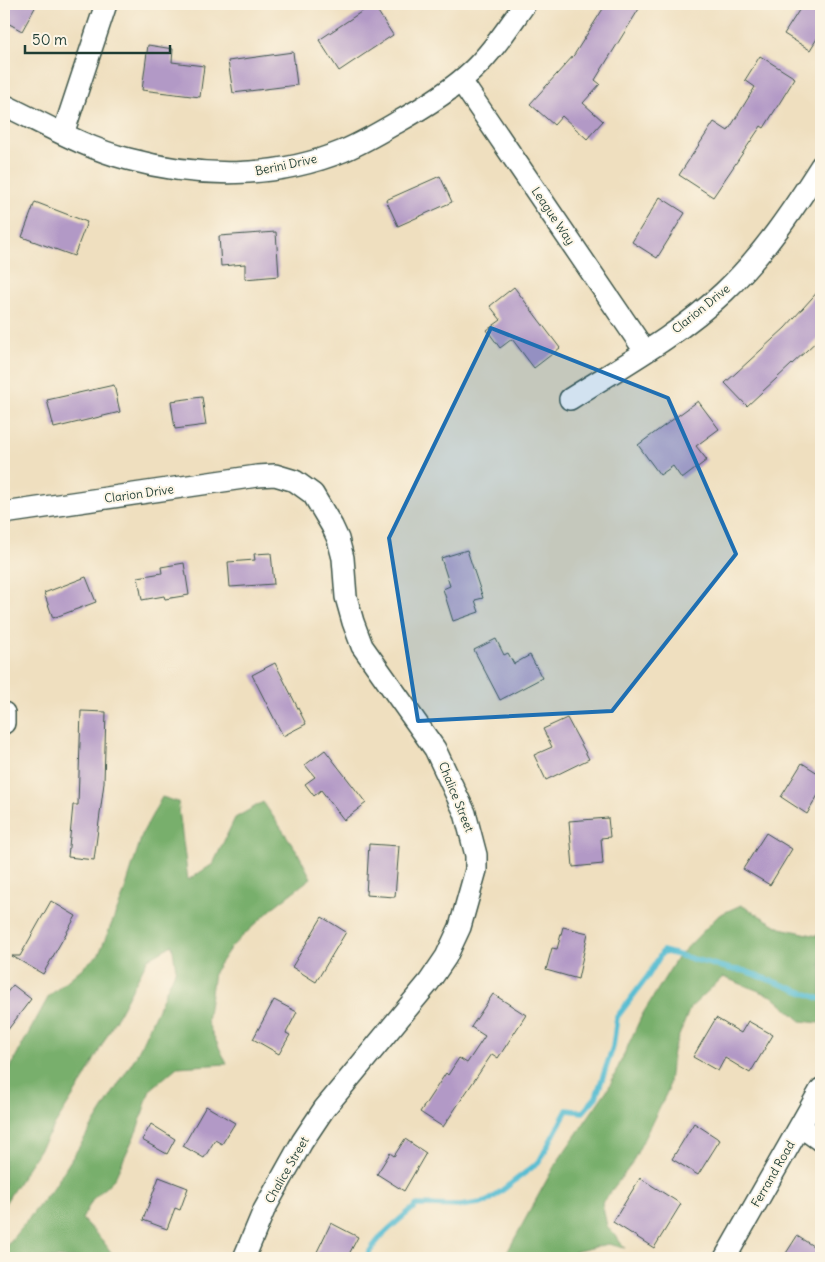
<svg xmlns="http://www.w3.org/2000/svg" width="825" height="1262" font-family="Delius,sans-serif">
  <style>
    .forest { fill: #78af6c; stroke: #4c7650 }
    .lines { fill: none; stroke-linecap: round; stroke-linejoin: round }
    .stream { stroke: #53bbd1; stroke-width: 5.5 }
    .building { fill: #b299c6 }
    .street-casing { stroke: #3e5549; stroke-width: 24 }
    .street { stroke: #fff; stroke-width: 21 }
    .marked { fill: #1f6fb2; fill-opacity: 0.2; stroke: #1f6fb2; stroke-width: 4; stroke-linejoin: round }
    .labels { text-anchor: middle; stroke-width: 4; stroke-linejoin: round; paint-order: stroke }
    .street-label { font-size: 12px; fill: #1f3d34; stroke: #fcf5e5 }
  </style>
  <rect width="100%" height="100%" fill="#fcf5e5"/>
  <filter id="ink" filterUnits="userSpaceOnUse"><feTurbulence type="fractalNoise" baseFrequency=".02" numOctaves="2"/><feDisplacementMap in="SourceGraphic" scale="10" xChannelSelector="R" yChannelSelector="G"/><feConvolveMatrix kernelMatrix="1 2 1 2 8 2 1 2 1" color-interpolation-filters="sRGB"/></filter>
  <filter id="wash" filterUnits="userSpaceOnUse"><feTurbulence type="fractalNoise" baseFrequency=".0096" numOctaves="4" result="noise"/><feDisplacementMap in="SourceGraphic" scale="20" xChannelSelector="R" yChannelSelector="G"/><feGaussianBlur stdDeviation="1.12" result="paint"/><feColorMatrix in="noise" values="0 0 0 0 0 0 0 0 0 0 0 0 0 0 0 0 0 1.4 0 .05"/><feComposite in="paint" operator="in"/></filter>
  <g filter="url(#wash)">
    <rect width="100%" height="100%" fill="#efdfbf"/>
    <path class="forest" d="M 162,797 L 178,802 L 188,880 L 213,864 L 235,818 L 263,802 L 297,851 L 311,878 L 276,905 L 231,947 L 214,972 L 207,1022 L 227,1064 L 177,1067 L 150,1090 L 137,1130 L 115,1178 L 93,1199 L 82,1219 L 103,1241 L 115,1258 L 4,1258 L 4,1249 L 54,1187 L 136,1056 L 176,969 L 172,945 L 148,959 L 84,1079 L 4,1205 L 4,1078 L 49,996 L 99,954 L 123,896 L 143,832 Z
      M 741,905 L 781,928 L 817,936 L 821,930 L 821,1021 L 819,1023 L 801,1021 L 772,996 L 723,977 L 690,1008 L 673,1051 L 668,1090 L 631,1165 L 602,1203 L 607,1226 L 625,1248 L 608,1244 L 574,1252 L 574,1258 L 504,1258 L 555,1165 L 609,1087 L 642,1015 L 677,958 L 719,915 Z"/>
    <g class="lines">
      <path class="stream" d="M 366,1258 C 377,1236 398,1221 417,1205 L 460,1206 L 487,1202 L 539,1162 L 567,1110 L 583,1112 L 596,1097 L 613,1047 L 617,1017 L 648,976 L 663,951 L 730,969 L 745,971 L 821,999"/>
    </g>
    <g id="blocks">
      <path class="building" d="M 4,4 L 37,4 L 22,31 L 4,21 Z
        M 373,4 L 393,35 L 339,71 L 319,40 Z
        M 606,4 L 642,4 L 595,80 L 600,84 L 583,103 L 603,121 L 587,139 L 562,116 L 554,125 L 530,104 L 574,55 Z
        M 803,4 L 821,4 L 821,32 L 810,50 L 784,34 Z
        M 148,45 L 173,49 L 172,62 L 204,66 L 200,97 L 142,90 Z
        M 293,52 L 297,85 L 233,93 L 228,61 Z
        M 760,56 L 795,78 L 764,128 L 761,126 L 713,197 L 679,175 L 714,122 L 728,131 L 755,87 L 745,80 Z
        M 440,176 L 452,202 L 398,226 L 386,200 Z
        M 660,197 L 685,213 L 657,258 L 632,242 Z
        M 35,202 L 87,222 L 74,256 L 22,237 Z
        M 276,232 L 279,276 L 245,279 L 245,264 L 221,266 L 219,236 Z
        M 514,287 L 560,348 L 534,368 L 512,339 L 500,348 L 487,330 L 501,320 L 490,306 Z
        M 821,288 L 821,337 L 747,406 L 725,383 L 785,328 Z
        M 114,385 L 120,412 L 54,428 L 47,400 Z
        M 202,397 L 206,425 L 175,429 L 171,401 Z
        M 698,401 L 719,429 L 696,446 L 707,460 L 682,479 L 673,466 L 660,475 L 638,445 Z
        M 467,550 L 483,598 L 475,600 L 479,612 L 453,621 L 443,589 L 450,586 L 441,558 Z
        M 271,553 L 274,584 L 230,587 L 228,562 L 255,560 L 254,554 Z
        M 184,563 L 189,595 L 165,599 L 164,596 L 142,600 L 138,577 L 162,573 L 161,567 Z
        M 86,577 L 96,602 L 53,618 L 44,593 Z
        M 496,639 L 504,655 L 508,653 L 514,664 L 530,655 L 542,678 L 500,700 L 474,650 Z
        M 275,663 L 306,724 L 283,736 L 252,675 Z
        M 81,711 L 106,712 L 104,783 L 94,860 L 68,857 L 73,805 L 78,805 Z
        M 567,718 L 589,759 L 546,780 L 534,755 L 552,747 L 543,729 Z
        M 325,750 L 366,803 L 344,820 L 321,790 L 314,796 L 305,784 L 315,777 L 305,765 Z
        M 802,763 L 821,775 L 821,790 L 807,814 L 781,797 Z
        M 608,818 L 610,837 L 601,838 L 603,864 L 573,867 L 569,821 Z
        M 766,833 L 792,849 L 770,885 L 743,869 Z
        M 369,844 L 399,846 L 395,897 L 366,895 Z
        M 51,901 L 76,916 L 43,974 L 12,956 L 20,956 Z
        M 322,917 L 346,932 L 316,982 L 292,967 Z
        M 563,927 L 588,933 L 578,979 L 546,970 L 552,948 L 557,949 Z
        M 13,985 L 31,999 L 4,1035 L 4,996 Z
        M 493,994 L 526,1015 L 498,1058 L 492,1054 L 443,1127 L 420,1112 L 446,1073 L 448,1075 L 459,1058 L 467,1063 L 485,1036 L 471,1027 Z
        M 274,1000 L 297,1012 L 286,1033 L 290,1035 L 279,1054 L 253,1039 Z
        M 716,1018 L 741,1033 L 748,1021 L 773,1035 L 750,1073 L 725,1058 L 718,1071 L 693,1057 Z
        M 206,1106 L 235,1123 L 222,1144 L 215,1140 L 204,1158 L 183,1146 Z
        M 694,1123 L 720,1140 L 698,1175 L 672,1159 Z
        M 151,1124 L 175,1139 L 167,1154 L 142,1140 Z
        M 405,1139 L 426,1153 L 404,1191 L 377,1174 L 390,1153 L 394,1156 Z
        M 159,1177 L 188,1188 L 180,1210 L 175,1208 L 167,1229 L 143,1220 Z
        M 640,1178 L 681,1204 L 654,1248 L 613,1222 Z
        M 331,1223 L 358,1237 L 347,1258 L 314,1258 Z
        M 797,1236 L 821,1251 L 821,1258 L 783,1258 Z"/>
    </g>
  </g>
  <g filter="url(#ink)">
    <use href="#blocks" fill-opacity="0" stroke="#3e5549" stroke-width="1"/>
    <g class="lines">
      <g class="street-casing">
        <path id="street" d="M 461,81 L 645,351
          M 4,105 C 44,124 85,148 128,159 C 198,178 275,179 343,151 C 362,143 379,133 396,123 C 423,108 452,90 474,69 C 494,50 509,26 525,4
          M 63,134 L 106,4
          M 570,399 C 622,366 679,335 724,292 C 762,256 793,210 821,166
          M 4,513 L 257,476 L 275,475 L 295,481 L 313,494 L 332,526 L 338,539 L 343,558 L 346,597 L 353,622 L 362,646 L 435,749 L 465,813 L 476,855 L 476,870 L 460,927 L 446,957 L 429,982 L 324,1109 L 302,1142 L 264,1210 L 244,1258
          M 4,713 L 4,723
          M 800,1126 L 821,1141
          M 725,1258 L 821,1089"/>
      </g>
      <use href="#street" class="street"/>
    </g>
  </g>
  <path class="marked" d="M 491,328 L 668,398 L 736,554 L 612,711 L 418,721 L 389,538 Z"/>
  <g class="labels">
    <g class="street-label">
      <text transform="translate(286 165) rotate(-12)" y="4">Berini Drive</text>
      <text transform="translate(553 216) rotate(56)" y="4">League Way</text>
      <text transform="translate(701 309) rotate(-39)" y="4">Clarion Drive</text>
      <text transform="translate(139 494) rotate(-8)" y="4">Clarion Drive</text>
      <text transform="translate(456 797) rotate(68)" y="4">Chalice Street</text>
      <text transform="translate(287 1170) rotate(-60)" y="4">Chalice Street</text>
      <text transform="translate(773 1174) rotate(-60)" y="4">Ferrand Road</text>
    </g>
  </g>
  <rect width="825" height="1262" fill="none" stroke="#fcf5e5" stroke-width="20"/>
  <path d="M25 45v8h145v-8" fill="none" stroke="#1f3d34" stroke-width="2.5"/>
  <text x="32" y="45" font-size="15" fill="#1f3d34" stroke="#fcf5e5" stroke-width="4" paint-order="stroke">50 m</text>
</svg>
